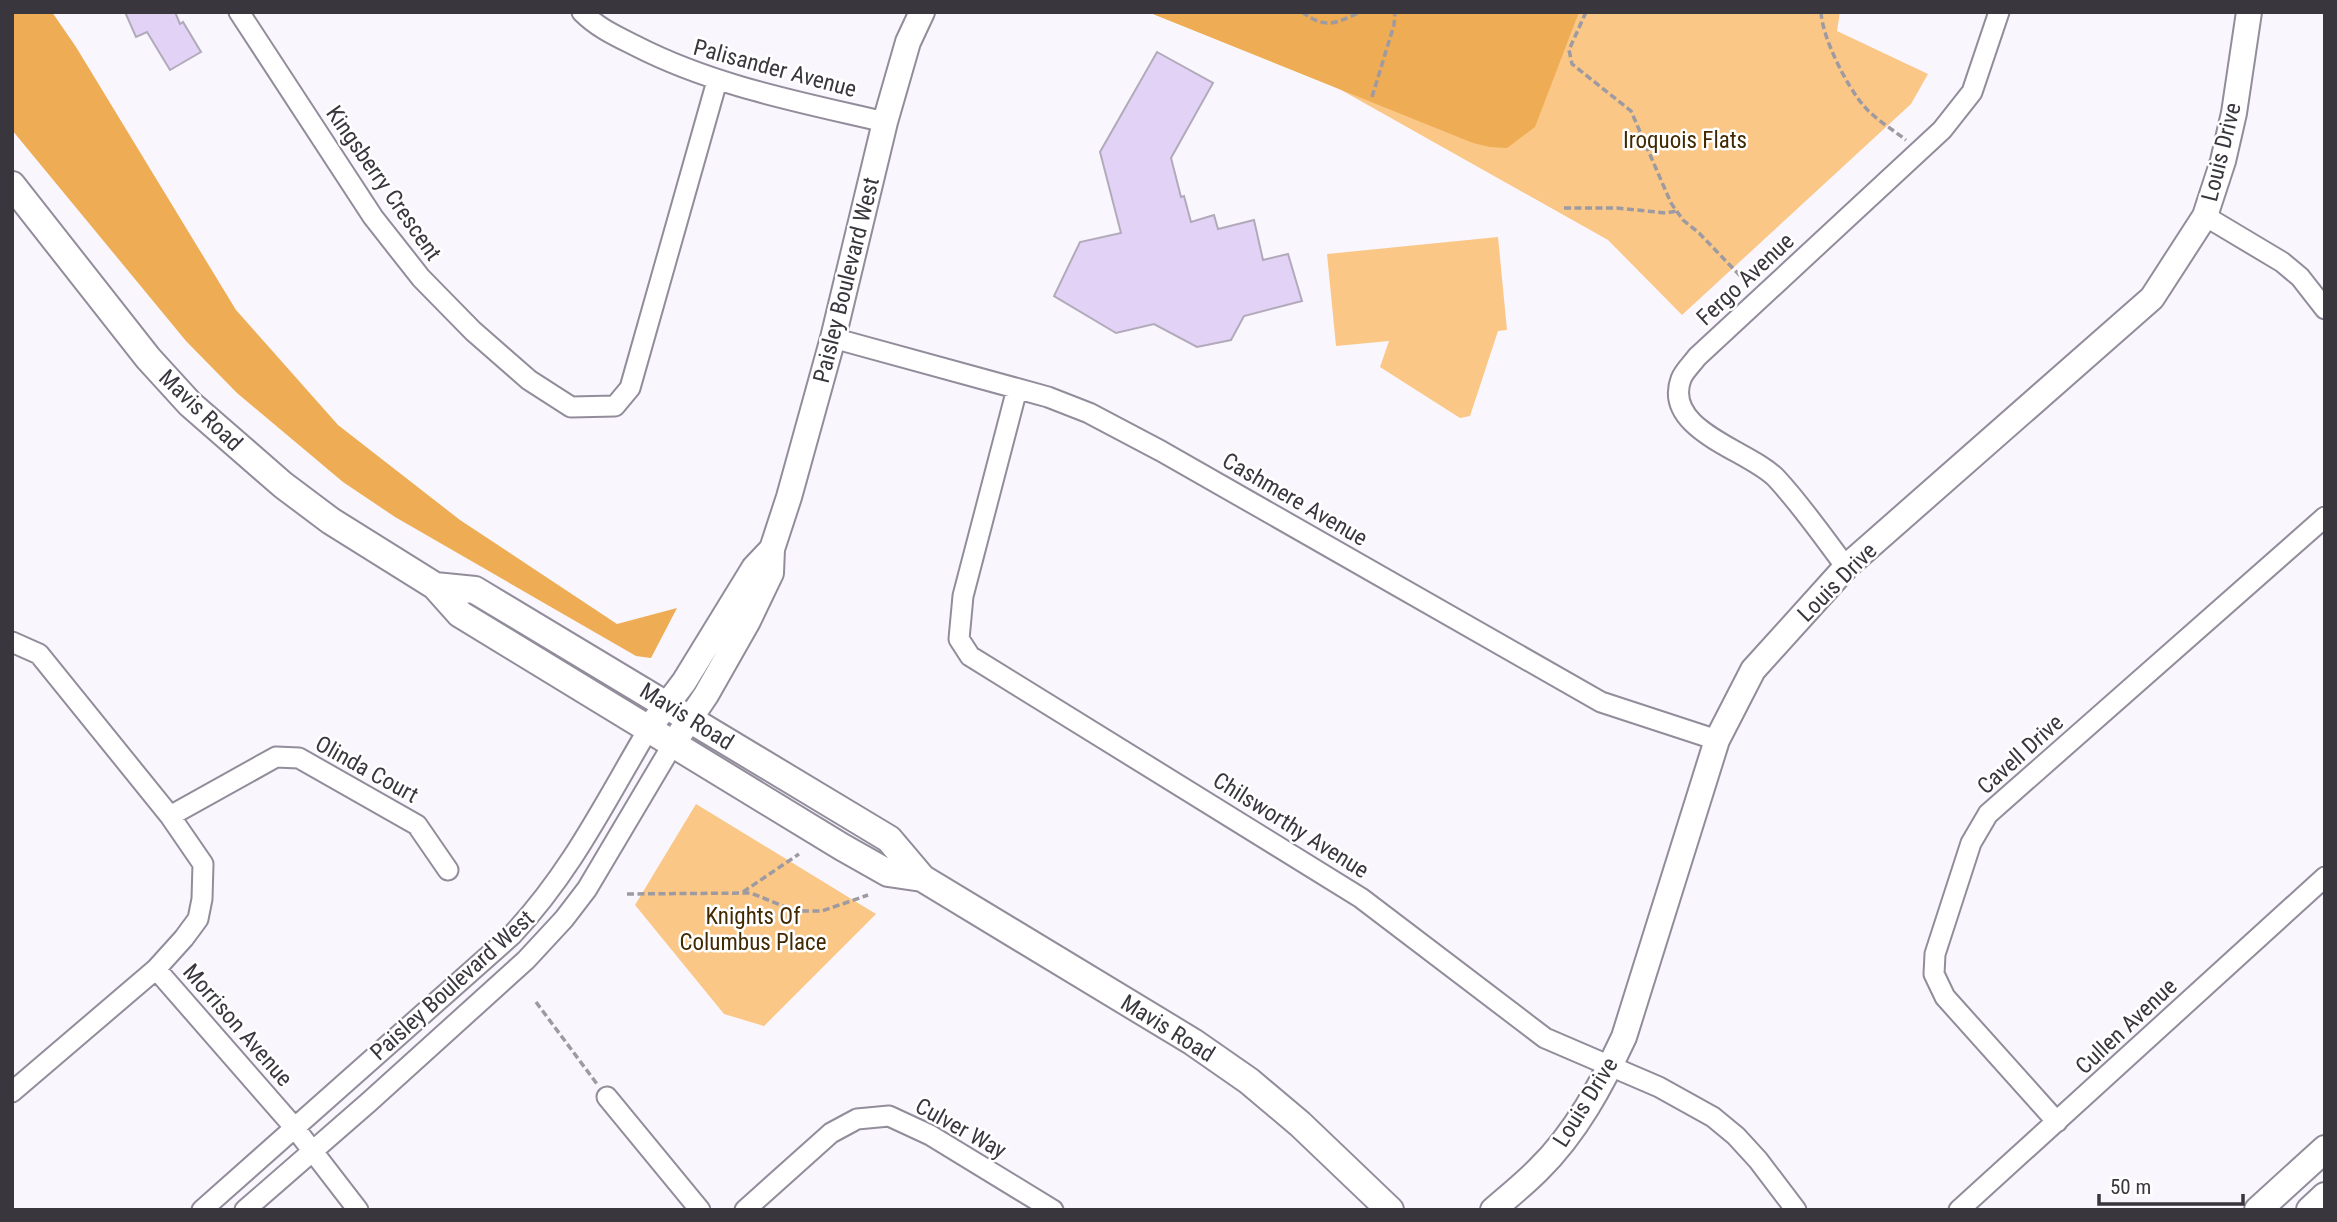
<svg xmlns="http://www.w3.org/2000/svg" width="2337" height="1222" font-family="'Roboto Condensed',sans-serif">
  <style>
    .green { fill: #fac787 }
    .forest { fill: #eead54 }
    .building { fill: #e2d2f6; stroke: #b1aaba; stroke-width: 2 }
    .lines { fill: none; stroke-linecap: round; stroke-linejoin: round }
    .minor-casing { stroke: #928c9b; stroke-width: 23 }
    .tertiary-casing { stroke: #928c9b; stroke-width: 28 }
    .secondary-casing { stroke: #928c9b; stroke-width: 30 }
    .path { stroke: #9d9aa1; stroke-width: 3.5; stroke-dasharray: 7 3.5; stroke-linecap: butt }
    .minor { stroke: #fff; stroke-width: 19 }
    .tertiary { stroke: #fff; stroke-width: 24 }
    .secondary { stroke: #fff; stroke-width: 26 }
    .labels { text-anchor: middle; stroke-width: 5; stroke-linejoin: round; paint-order: stroke }
    .street-label { font-size: 23px; fill: #39363d; stroke: #fff }
    .park-label { font-size: 23px; fill: #422901; stroke: #fff }
  </style>
  <rect width="100%" height="100%" fill="#f9f6fd"/>
  <path class="green" d="M 1148,12 L 1840,12 L 1837,31 L 1928,74 L 1911,104 L 1682,315 L 1608,240 L 1334,86 Z
    M 1498,237 L 1507,330 L 1498,331 L 1470,416 L 1460,418 L 1380,367 L 1389,341 L 1336,346 L 1327,254 Z
    M 696,804 L 876,914 L 764,1026 L 724,1014 L 635,905 Z"/>
  <path class="forest" d="M 12,12 L 52,12 L 76,47 L 236,310 L 338,425 L 460,520 L 617,624 L 677,608 L 651,658 L 636,656 L 395,517 L 343,482 L 237,393 L 186,341 L 12,130 Z
    M 1148,12 L 1579,12 L 1535,127 L 1507,148 L 1490,147 L 1473,143 Z"/>
  <path class="building" d="M 125,12 L 175,12 L 180,24 L 183,22 L 201,52 L 170,70 L 147,32 L 136,37 Z
    M 1157,52 L 1213,83 L 1171,158 L 1181,197 L 1184,196 L 1191,222 L 1214,215 L 1218,229 L 1254,220 L 1263,260 L 1288,254 L 1302,301 L 1244,316 L 1231,340 L 1197,347 L 1154,324 L 1116,333 L 1054,296 L 1080,242 L 1121,233 L 1100,152 Z"/>
  <g class="lines">
    <g class="minor-casing">
      <path id="minor" d="M 239,12 L 373,217 L 421,278 L 473,331 L 529,380 L 571,407 L 615,406 L 630,388 L 717,81
        M 582,12 C 598,28 616,36 636,46 C 714,86 800,102 885,122
        M 2205,216 L 2282,262 L 2300,277 L 2325,309
        M 833,338 L 1048,397 L 1089,413 L 1161,451 L 1601,702 L 1717,740
        M 1017,389 L 963,596 L 959,639 L 970,656 L 1361,898 L 1545,1038 L 1659,1087 L 1713,1117 L 1736,1136 L 1758,1160 L 1796,1210
        M 1846,567 C 1824,538 1802,506 1777,479 C 1752,451 1662,431 1681,379 C 1684,371 1692,364 1697,357 L 1942,130 L 1972,92 L 1999,12
        M 12,642 L 39,654 L 170,816 L 203,864 L 202,899 L 198,919 L 184,938 L 156,969 L 12,1092
        M 170,816 L 276,757 L 299,758 L 417,825 L 448,870
        M 156,969 L 294,1127 L 358,1210
        M 607,1097 L 700,1210
        M 2057,1122 L 1945,997 L 1934,974 L 1935,954 L 1971,843 L 1988,814 L 2325,517
        M 202,1210 L 512,935 C 572,871 605,802 649,728
        M 245,1210 L 369,1102 L 526,960 L 564,919 L 587,889 L 673,744
        M 745,1210 L 831,1133 L 857,1119 L 889,1116 L 930,1135 L 1053,1210
        M 1959,1210 L 2325,877"/>
    </g>
    <g class="tertiary-casing">
      <path id="tertiary" d="M 649,728 L 684,682 L 754,568 L 772,549
        M 673,744 L 706,695 L 748,621 L 771,573 L 772,549 L 789,497 L 833,338 L 885,122 L 908,42 L 922,12
        M 1493,1210 C 1508,1197 1524,1184 1538,1170 C 1576,1133 1602,1084 1624,1037 L 1717,740 L 1753,670 L 1846,567 L 2152,298 L 2205,216 L 2223,161 L 2234,113 L 2249,12"/>
    </g>
    <g class="secondary-casing">
      <path id="secondary" d="M 12,185 L 148,358 L 190,404 L 283,485 L 331,521 L 435,586 L 460,614 L 842,847 L 888,873 L 922,878
        M 435,586 L 475,590 L 889,839 L 922,878 L 1193,1042 L 1249,1081 L 1300,1124 L 1390,1210
        M 2258,1210 L 2325,1149
        M 2310,1210 L 2325,1196"/>
    </g>
    <path class="path" d="M 1302,12 C 1327,30 1335,23 1361,12
      M 1586,12 L 1569,50 L 1572,64 L 1631,111 L 1671,203 L 1683,220 L 1699,233 L 1749,285
      M 1821,12 C 1822,37 1847,87 1864,106 C 1875,119 1892,129 1906,140
      M 1372,97 L 1394,25 L 1395,12
      M 1564,208 L 1617,208 L 1666,213 L 1677,211
      M 743,892 L 799,854
      M 627,894 L 751,893 L 795,911 L 822,911 L 868,895
      M 536,1002 L 597,1084"/>
    <use href="#minor" class="minor"/>
    <use href="#tertiary" class="tertiary"/>
    <use href="#secondary" class="secondary"/>
  </g>
  <g class="labels">
    <g class="street-label">
      <text transform="translate(775 68) rotate(15)" y="8">Palisander Avenue</text>
      <text transform="translate(2221 152) rotate(-76)" y="8">Louis Drive</text>
      <text transform="translate(384 183) rotate(55)" y="8">Kingsberry Crescent</text>
      <text transform="translate(1745 279) rotate(-43)" y="8">Fergo Avenue</text>
      <text transform="translate(846 280) rotate(-76)" y="8">Paisley Boulevard West</text>
      <text transform="translate(201 410) rotate(44)" y="8">Mavis Road</text>
      <text transform="translate(1295 499) rotate(30)" y="8">Cashmere Avenue</text>
      <text transform="translate(1837 582) rotate(-45)" y="8">Louis Drive</text>
      <text transform="translate(687 716) rotate(32)" y="8">Mavis Road</text>
      <text transform="translate(2020 754) rotate(-42)" y="8">Cavell Drive</text>
      <text transform="translate(367 769) rotate(29)" y="8">Olinda Court</text>
      <text transform="translate(1291 825) rotate(32)" y="8">Chilsworthy Avenue</text>
      <text transform="translate(452 985) rotate(-42)" y="8">Paisley Boulevard West</text>
      <text transform="translate(238 1025) rotate(49)" y="8">Morrison Avenue</text>
      <text transform="translate(2126 1026) rotate(-43)" y="8">Cullen Avenue</text>
      <text transform="translate(1168 1028) rotate(32)" y="8">Mavis Road</text>
      <text transform="translate(1585 1102) rotate(-58)" y="8">Louis Drive</text>
      <text transform="translate(961 1128) rotate(29)" y="8">Culver Way</text>
    </g>
    <g class="park-label">
      <text x="1685" y="148">Iroquois Flats</text>
      <text x="753" y="924">Knights Of<tspan x="753" dy="26">Columbus Place</tspan></text>
    </g>
  </g>
  <rect width="2337" height="1222" fill="none" stroke="#39363d" stroke-width="28"/>
  <path d="M2099 1194v10h144v-10" fill="none" stroke="#39363d" stroke-width="3.5"/>
  <text x="2110" y="1194" font-size="21" fill="#39363d" stroke="#ffffff" stroke-width="5" paint-order="stroke">50 m</text>
</svg>
